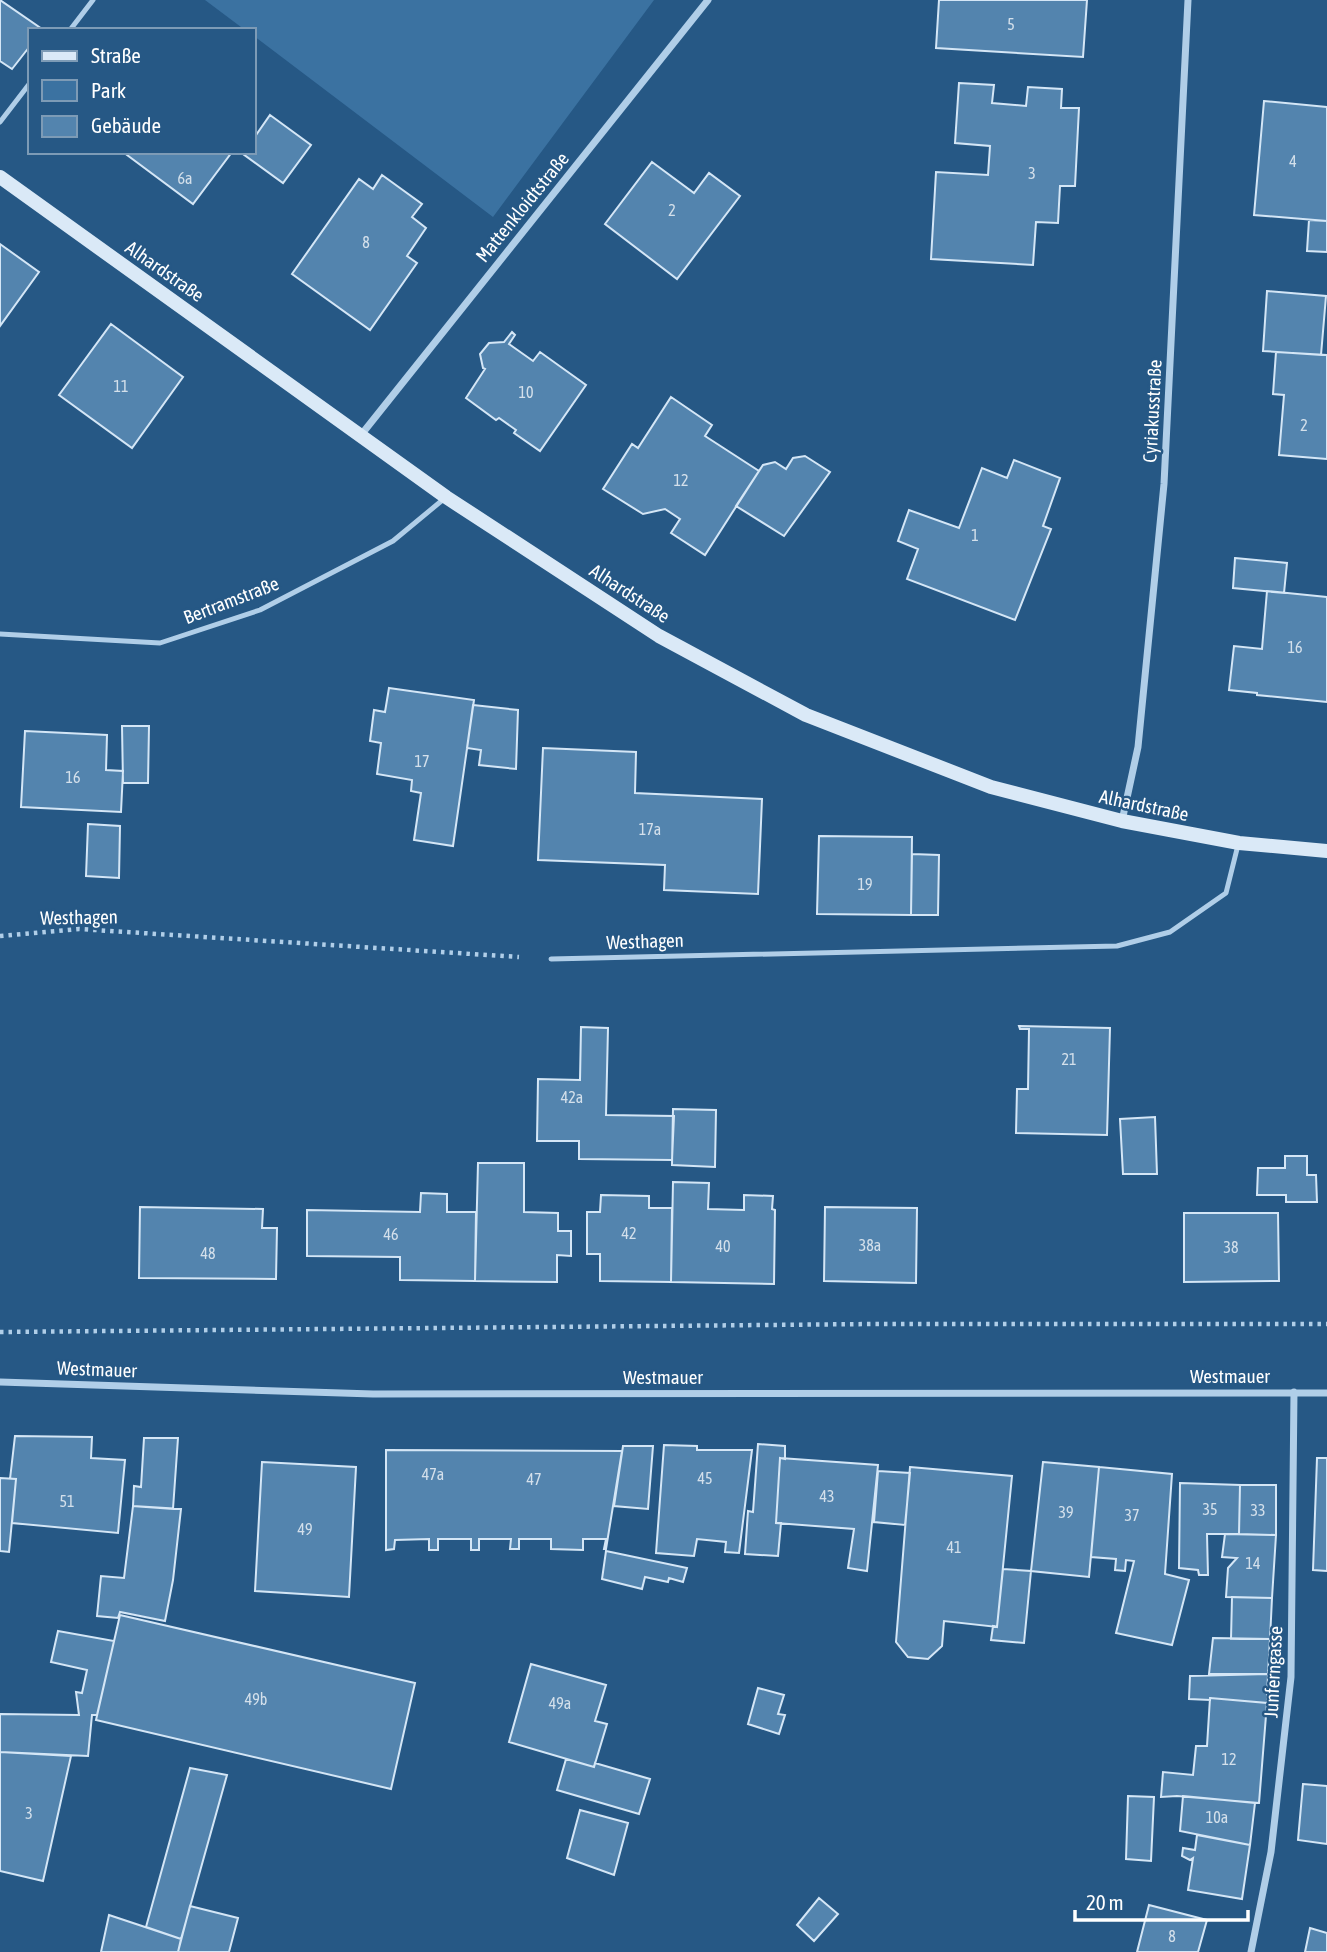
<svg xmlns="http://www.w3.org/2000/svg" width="1327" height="1952" font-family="'Asap Condensed',sans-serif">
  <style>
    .green { fill: #3b72a1 }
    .building { fill: #5384ae; stroke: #d4e6f6; stroke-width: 2 }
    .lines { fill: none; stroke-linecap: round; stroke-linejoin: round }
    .path { stroke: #b0cee8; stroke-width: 4.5; stroke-dasharray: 3.5 5; stroke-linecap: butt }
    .service { stroke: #b0cee8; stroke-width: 5 }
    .minor { stroke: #b0cee8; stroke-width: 7 }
    .secondary { stroke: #dae9f7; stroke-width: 14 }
    .labels { text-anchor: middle; stroke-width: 5; stroke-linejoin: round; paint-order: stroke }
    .number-label { font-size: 16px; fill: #d4e0eb }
    .street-label { font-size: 19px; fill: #fff; stroke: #265885 }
  </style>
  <rect width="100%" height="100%" fill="#265885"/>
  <path class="green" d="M 205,0 L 654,0 L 493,217 L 254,36 L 254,30 L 245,30 Z"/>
  <path class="building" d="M 0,0 L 42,29 L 30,30 L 30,46 L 12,69 L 0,61 Z
    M 939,0 L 1087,0 L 1083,57 L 936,48 Z
    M 959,83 L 994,85 L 992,103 L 1026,106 L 1028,87 L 1062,89 L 1061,108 L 1079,108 L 1075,186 L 1060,186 L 1058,223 L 1036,222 L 1033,265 L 931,259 L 936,172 L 988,175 L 990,146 L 955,143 Z
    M 1264,101 L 1327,107 L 1327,221 L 1254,215 Z
    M 270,115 L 311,145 L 283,183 L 243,154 L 254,152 L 254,138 Z
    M 123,152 L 232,152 L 193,204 Z
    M 652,162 L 694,193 L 709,173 L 740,196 L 677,279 L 605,224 Z
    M 382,175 L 422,204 L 412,217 L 426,228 L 407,256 L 417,263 L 370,330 L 292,274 L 359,179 L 373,189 Z
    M 1309,220 L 1327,221 L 1327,252 L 1307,251 Z
    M 0,244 L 39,272 L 0,326 Z
    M 1267,291 L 1326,296 L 1321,355 L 1263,351 Z
    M 111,324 L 183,377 L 132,448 L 59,395 Z
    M 512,332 L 515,335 L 509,344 L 533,361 L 540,352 L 586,385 L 540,451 L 514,433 L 516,430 L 499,418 L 496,420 L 466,398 L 485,369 L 483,368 L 480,354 L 489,343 L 504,342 Z
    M 1276,352 L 1327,355 L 1327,459 L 1279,455 L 1284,395 L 1273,394 Z
    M 671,397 L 712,425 L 705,436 L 759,471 L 705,555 L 671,533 L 680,519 L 665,509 L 643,514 L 603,489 L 632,444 L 638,448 Z
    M 805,456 L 830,472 L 784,536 L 736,506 L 763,465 L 775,462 L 786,469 L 793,458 Z
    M 1014,460 L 1060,478 L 1043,526 L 1051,529 L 1015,620 L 907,579 L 918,549 L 898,541 L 909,510 L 959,528 L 982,468 L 1007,478 Z
    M 1235,558 L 1287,563 L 1284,593 L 1233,588 Z
    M 1267,591 L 1327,597 L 1327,702 L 1257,695 L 1257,693 L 1229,690 L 1234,646 L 1262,649 Z
    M 389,688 L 474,700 L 453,846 L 414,840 L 421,793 L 411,791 L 412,780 L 377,774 L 381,743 L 370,741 L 374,710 L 385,712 Z
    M 473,705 L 518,710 L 516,769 L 479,765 L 481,750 L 467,748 Z
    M 122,726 L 149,726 L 148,783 L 123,783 Z
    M 25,731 L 107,735 L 106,770 L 123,771 L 121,812 L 21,807 Z
    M 543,748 L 636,752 L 635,793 L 762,799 L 758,894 L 664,890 L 665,865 L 538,860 Z
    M 88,824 L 120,826 L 119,878 L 86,876 Z
    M 819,836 L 912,837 L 911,915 L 817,914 Z
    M 912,854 L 939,855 L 938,915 L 911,915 Z
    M 1019,1026 L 1110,1028 L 1107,1135 L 1016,1133 L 1017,1089 L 1028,1089 L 1029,1029 L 1020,1029 Z
    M 581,1027 L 608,1028 L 606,1115 L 674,1116 L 672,1160 L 579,1159 L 579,1141 L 537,1141 L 538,1079 L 580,1080 Z
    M 673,1109 L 716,1110 L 715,1167 L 672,1165 Z
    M 1155,1117 L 1157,1174 L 1123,1174 L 1120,1119 Z
    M 1285,1156 L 1307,1156 L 1307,1175 L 1316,1175 L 1317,1202 L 1286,1202 L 1286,1195 L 1257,1195 L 1258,1168 L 1285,1168 Z
    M 478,1163 L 524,1163 L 524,1212 L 558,1213 L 558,1231 L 571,1231 L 571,1256 L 557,1255 L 557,1282 L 475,1281 Z
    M 673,1182 L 709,1183 L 708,1209 L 744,1210 L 744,1195 L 773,1196 L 772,1209 L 775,1210 L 774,1284 L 671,1282 Z
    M 421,1193 L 447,1194 L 447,1212 L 476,1212 L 475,1281 L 400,1280 L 400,1257 L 307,1256 L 307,1210 L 420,1212 Z
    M 601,1195 L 649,1196 L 649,1208 L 672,1208 L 671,1282 L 600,1281 L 600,1254 L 587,1254 L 587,1212 L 600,1212 Z
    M 140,1207 L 263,1209 L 262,1228 L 277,1228 L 276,1279 L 139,1278 Z
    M 825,1207 L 917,1208 L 916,1283 L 824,1281 Z
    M 1184,1213 L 1278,1213 L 1279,1281 L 1184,1282 Z
    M 15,1436 L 92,1437 L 91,1458 L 125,1460 L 118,1533 L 12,1523 L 16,1479 L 10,1479 Z
    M 144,1438 L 178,1438 L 173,1509 L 133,1506 L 134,1486 L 141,1487 Z
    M 758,1444 L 785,1446 L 785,1459 L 780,1458 L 776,1523 L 781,1523 L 778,1556 L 745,1554 L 748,1511 L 753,1512 Z
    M 664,1445 L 697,1446 L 697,1450 L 752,1450 L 739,1553 L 725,1552 L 726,1542 L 697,1539 L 694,1556 L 656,1553 Z
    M 623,1446 L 653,1446 L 648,1509 L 614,1506 Z
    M 386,1450 L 622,1451 L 606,1549 L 604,1549 L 606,1539 L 583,1539 L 583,1550 L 551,1549 L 551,1539 L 519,1539 L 519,1549 L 510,1549 L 511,1539 L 479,1539 L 479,1550 L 471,1550 L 471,1539 L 438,1539 L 438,1550 L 429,1550 L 429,1539 L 395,1540 L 394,1549 L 386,1550 Z
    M 780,1458 L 878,1465 L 867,1571 L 848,1568 L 854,1529 L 776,1523 Z
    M 1317,1458 L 1327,1458 L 1327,1571 L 1313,1570 Z
    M 262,1462 L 356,1467 L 349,1597 L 255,1591 Z
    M 1043,1462 L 1099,1467 L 1089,1577 L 1031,1571 Z
    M 910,1467 L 1012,1476 L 997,1627 L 944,1621 L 942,1646 L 928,1659 L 908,1657 L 896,1642 Z
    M 1099,1467 L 1172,1474 L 1165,1574 L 1189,1580 L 1172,1645 L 1116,1633 L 1134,1561 L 1126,1560 L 1125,1571 L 1115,1570 L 1116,1559 L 1091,1557 Z
    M 878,1471 L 910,1473 L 905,1525 L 874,1522 Z
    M 0,1478 L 16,1479 L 9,1552 L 0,1551 Z
    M 1180,1483 L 1240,1485 L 1239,1534 L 1207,1534 L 1208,1575 L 1199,1575 L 1198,1570 L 1179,1568 Z
    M 1240,1485 L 1276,1485 L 1276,1535 L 1239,1534 Z
    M 133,1506 L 181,1509 L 173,1580 L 165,1621 L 120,1612 L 118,1618 L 97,1616 L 101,1576 L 124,1578 Z
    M 1225,1534 L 1276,1535 L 1272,1598 L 1226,1597 L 1228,1568 L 1237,1558 L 1222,1557 Z
    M 606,1551 L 687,1568 L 683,1582 L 669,1578 L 668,1582 L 645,1577 L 642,1589 L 602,1579 Z
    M 1003,1569 L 1031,1571 L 1024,1643 L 991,1640 L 993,1626 L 997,1627 Z
    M 1232,1597 L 1272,1598 L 1270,1639 L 1231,1639 Z
    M 120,1615 L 415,1683 L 391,1789 L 96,1720 Z
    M 58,1631 L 114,1641 L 97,1715 L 92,1715 L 88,1756 L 0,1752 L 0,1714 L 79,1715 L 76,1692 L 82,1693 L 87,1670 L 51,1662 Z
    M 1213,1638 L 1270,1639 L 1268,1674 L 1209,1674 Z
    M 531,1664 L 606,1685 L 595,1721 L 607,1724 L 594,1767 L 509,1742 Z
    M 1268,1674 L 1267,1703 L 1210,1698 L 1210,1700 L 1189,1699 L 1190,1676 Z
    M 758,1688 L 784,1695 L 778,1714 L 785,1715 L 779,1734 L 748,1724 Z
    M 1210,1698 L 1267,1703 L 1259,1803 L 1177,1796 L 1161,1797 L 1163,1772 L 1193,1775 L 1196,1746 L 1207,1746 Z
    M 0,1752 L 71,1756 L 43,1881 L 0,1871 Z
    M 566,1759 L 594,1767 L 595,1763 L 650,1779 L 639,1814 L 557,1790 Z
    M 190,1768 L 227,1775 L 181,1939 L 146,1927 Z
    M 1303,1784 L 1327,1786 L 1327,1844 L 1298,1840 Z
    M 1128,1796 L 1154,1797 L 1151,1861 L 1126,1859 Z
    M 1183,1796 L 1255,1803 L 1250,1845 L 1180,1831 Z
    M 580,1810 L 628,1823 L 614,1875 L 567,1858 Z
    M 1197,1835 L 1250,1845 L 1242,1899 L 1188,1890 L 1193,1858 L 1190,1860 L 1182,1856 L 1183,1848 L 1195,1850 Z
    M 819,1898 L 838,1914 L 814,1941 L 797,1925 Z
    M 1149,1905 L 1207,1920 L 1198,1952 L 1137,1952 Z
    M 190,1906 L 238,1918 L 229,1952 L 178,1952 Z
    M 109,1915 L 181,1939 L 178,1952 L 101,1952 Z
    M 1310,1928 L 1327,1933 L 1327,1952 L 1305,1952 Z"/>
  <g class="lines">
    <path class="path" d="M 0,936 L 79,929 L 519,957
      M 0,1332 L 873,1324 L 1327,1324"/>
    <path class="service" d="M 70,30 L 93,0
      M 0,122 L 30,83
      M 0,634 L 160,643 L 260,610 L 393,541 L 445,498
      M 551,959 L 1117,946 L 1170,932 L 1226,893 L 1238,845"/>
    <path class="minor" d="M 361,435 L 708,0
      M 1122,821 L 1138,747 L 1164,484 L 1188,0
      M 0,1382 L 373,1394 L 1327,1393
      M 1251,1952 L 1271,1852 L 1291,1677 L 1294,1392"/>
    <path class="secondary" d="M 0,177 L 446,497 L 659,636 L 806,715 L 991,787 L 1122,821 L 1239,843 L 1327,851"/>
  </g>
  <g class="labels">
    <g class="number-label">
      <text x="1011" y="30">5</text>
      <text x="1293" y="167">4</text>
      <text x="1032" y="179">3</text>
      <text x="185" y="184">6a</text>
      <text x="672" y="216">2</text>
      <text x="366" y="248">8</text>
      <text x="121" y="392">11</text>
      <text x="526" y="398">10</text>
      <text x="1304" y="431">2</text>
      <text x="681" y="486">12</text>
      <text x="975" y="541">1</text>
      <text x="1295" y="653">16</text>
      <text x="422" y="767">17</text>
      <text x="73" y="783">16</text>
      <text x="650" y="835">17a</text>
      <text x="865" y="890">19</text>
      <text x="1069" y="1065">21</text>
      <text x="572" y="1103">42a</text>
      <text x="629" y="1239">42</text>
      <text x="391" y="1240">46</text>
      <text x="870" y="1251">38a</text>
      <text x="723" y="1252">40</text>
      <text x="1231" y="1253">38</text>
      <text x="208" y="1259">48</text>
      <text x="433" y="1480">47a</text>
      <text x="705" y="1484">45</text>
      <text x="534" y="1485">47</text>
      <text x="827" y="1502">43</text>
      <text x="67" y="1507">51</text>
      <text x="1210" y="1515">35</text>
      <text x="1258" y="1516">33</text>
      <text x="1066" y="1518">39</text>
      <text x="1132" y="1521">37</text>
      <text x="305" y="1535">49</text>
      <text x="954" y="1553">41</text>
      <text x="1253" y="1569">14</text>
      <text x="256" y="1705">49b</text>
      <text x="560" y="1709">49a</text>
      <text x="1229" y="1765">12</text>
      <text x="29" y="1819">3</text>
      <text x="1217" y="1823">10a</text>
      <text x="1172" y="1942">8</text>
    </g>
    <g class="street-label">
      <text transform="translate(522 207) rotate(-51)" y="7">Mattenkloidtstraße</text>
      <text transform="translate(165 271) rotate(35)" y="7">Alhardstraße</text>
      <text transform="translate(1152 411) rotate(-87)" y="7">Cyriakusstraße</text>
      <text transform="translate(630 593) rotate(33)" y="7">Alhardstraße</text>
      <text transform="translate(231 600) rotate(-21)" y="7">Bertramstraße</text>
      <text transform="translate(1144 805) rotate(12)" y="7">Alhardstraße</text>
      <text transform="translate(79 917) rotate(-1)" y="7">Westhagen</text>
      <text transform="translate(645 941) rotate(-2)" y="7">Westhagen</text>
      <text transform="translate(97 1369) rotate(2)" y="7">Westmauer</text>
      <text x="1230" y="1383">Westmauer</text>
      <text x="663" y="1384">Westmauer</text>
      <text transform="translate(1273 1672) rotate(-87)" y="7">Junferngasse</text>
    </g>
  </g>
  <rect x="28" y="28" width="228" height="126" fill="#265885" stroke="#7d9bb6" stroke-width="2"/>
  <rect x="42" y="51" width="35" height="10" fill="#dae9f7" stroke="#7d9bb6" stroke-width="2"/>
  <text x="91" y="63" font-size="21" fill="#ffffff">Straße</text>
  <rect x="42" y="80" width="35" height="21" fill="#3b72a1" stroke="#7d9bb6" stroke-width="2"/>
  <text x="91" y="98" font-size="21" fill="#ffffff">Park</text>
  <rect x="42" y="116" width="35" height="21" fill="#5384ae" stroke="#7d9bb6" stroke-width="2"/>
  <text x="91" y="133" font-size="21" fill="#ffffff">Gebäude</text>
  <path d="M1075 1910v10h173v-10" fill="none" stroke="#ffffff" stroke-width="3.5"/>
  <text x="1086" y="1910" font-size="21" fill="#ffffff" stroke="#265885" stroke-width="5" paint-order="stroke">20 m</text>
</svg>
